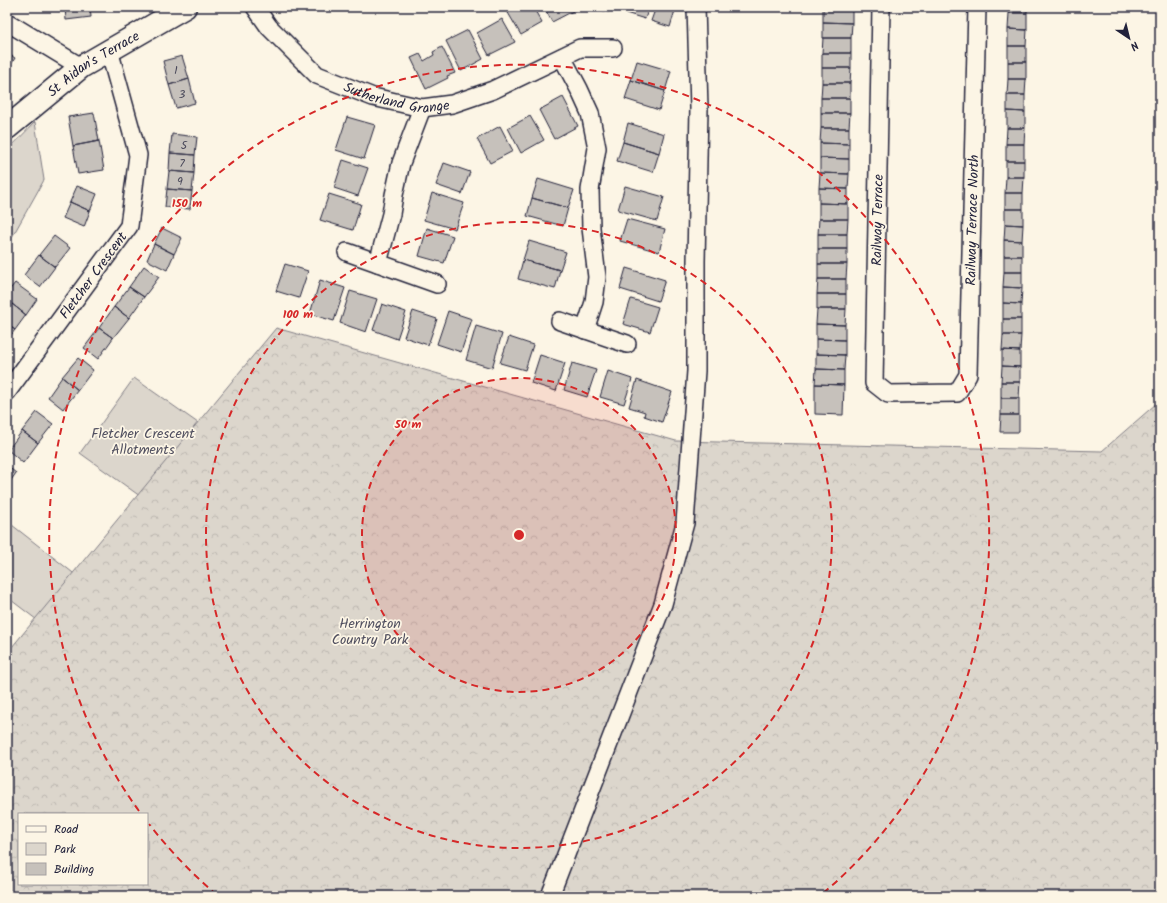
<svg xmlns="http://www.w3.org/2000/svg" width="1167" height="903" font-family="Kalam,sans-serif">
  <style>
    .green { fill: #dcd6cc; stroke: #7f7c84 }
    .forest { fill: url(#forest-crowns); stroke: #7f7c84; fill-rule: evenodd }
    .building { fill: #c6c1bb; stroke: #22223b }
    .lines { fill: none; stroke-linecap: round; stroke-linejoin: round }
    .street-casing { stroke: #22223b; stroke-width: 20 }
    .secondary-casing { stroke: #22223b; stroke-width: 25 }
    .street { stroke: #fcf5e5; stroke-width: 17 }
    .secondary { stroke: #fcf5e5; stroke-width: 22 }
    .ring { fill: none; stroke: #d62828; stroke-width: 2; stroke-dasharray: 7 5 }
    .labels { text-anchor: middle; stroke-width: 3.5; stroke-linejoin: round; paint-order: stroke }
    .number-label { font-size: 12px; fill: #4b4a5b }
    .street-label { font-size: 14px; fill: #22223b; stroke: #fcf5e5 }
    .park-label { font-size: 14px; fill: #504f5f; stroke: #fcf5e5 }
    .centre { fill: #d62828; stroke: #fcf5e5; stroke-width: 2 }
    .ring-label { font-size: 12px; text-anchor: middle; font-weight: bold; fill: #d62828; stroke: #fcf5e5; stroke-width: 3.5; stroke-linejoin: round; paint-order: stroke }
  </style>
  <defs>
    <pattern id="forest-crowns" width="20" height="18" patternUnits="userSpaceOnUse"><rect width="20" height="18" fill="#dcd6cc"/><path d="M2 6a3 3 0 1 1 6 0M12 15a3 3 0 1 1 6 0" fill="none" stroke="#bcb7b0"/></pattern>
  </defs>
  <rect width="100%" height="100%" fill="#fcf5e5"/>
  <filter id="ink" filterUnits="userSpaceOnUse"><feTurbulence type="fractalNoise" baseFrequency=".025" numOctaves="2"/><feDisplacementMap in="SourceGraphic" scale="8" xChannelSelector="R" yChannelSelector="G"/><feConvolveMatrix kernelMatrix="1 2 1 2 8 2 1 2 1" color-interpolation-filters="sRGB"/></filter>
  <g filter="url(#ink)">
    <path class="green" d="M 35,122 L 44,180 L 7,246 L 7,151 Z
      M 134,378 L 205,428 L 151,504 L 80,453 Z
      M 12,525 L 77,576 L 41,623 L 7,597 L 7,531 Z"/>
    <path class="forest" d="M 276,328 L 676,441 L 1102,451 L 1157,403 L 1160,389 L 1160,896 L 7,896 L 7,653 ZM 19,814 L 147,814 L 147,884 L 19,884 Z"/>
    <path class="building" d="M 65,7 L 90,7 L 91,17 L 66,20 Z
      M 515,7 L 533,7 L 542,23 L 521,35 L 507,11 Z
      M 544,7 L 576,7 L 577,9 L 552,22 Z
      M 589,7 L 611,7 L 609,12 Z
      M 620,7 L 649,7 L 645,19 L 619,11 Z
      M 656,7 L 676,7 L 670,27 L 651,21 Z
      M 823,7 L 852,8 L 852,23 L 823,22 Z
      M 1009,7 L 1027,7 L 1027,13 L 1009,13 Z
      M 1009,13 L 1027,13 L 1027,30 L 1008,29 Z
      M 502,19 L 515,42 L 489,55 L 477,33 Z
      M 823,22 L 852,23 L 851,38 L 823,38 Z
      M 1008,29 L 1027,30 L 1026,46 L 1008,46 Z
      M 468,30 L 483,59 L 461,71 L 446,41 Z
      M 823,38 L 851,38 L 851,53 L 822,53 Z
      M 1008,46 L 1026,46 L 1026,62 L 1008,62 Z
      M 442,47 L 455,73 L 447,76 L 448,78 L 426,89 L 411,58 L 420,54 L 424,61 L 434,55 L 433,52 Z
      M 7,53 L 15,58 L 7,71 Z
      M 822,53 L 851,53 L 851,68 L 822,68 Z
      M 182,56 L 189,79 L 169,85 L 163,61 Z
      M 637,61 L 671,71 L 665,91 L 631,80 Z
      M 1008,62 L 1026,62 L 1026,79 L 1008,79 Z
      M 822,68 L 851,68 L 850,83 L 822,83 Z
      M 189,79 L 195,103 L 176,108 L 169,85 Z
      M 1008,79 L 1026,79 L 1025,95 L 1007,95 Z
      M 631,80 L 665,91 L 659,110 L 625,99 Z
      M 822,83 L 850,83 L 850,98 L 821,98 Z
      M 1007,95 L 1025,95 L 1025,112 L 1007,111 Z
      M 563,97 L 578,126 L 554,139 L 539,110 Z
      M 821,98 L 850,98 L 850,113 L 821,113 Z
      M 1007,111 L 1025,112 L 1025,128 L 1007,128 Z
      M 94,113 L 99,141 L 73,146 L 68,117 Z
      M 821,113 L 850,113 L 849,128 L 821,128 Z
      M 530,116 L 544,140 L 521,153 L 508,128 Z
      M 347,117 L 375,125 L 364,159 L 336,150 Z
      M 628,123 L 664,134 L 659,153 L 623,142 Z
      M 500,126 L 513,151 L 490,163 L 477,139 Z
      M 821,128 L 849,128 L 849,144 L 820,143 Z
      M 1007,128 L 1025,128 L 1024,144 L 1006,144 Z
      M 172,134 L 197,137 L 195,155 L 170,153 Z
      M 99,141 L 104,170 L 78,174 L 73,146 Z
      M 623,142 L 659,153 L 653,172 L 617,161 Z
      M 820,143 L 849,144 L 849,159 L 820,158 Z
      M 1006,144 L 1024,144 L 1024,161 L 1006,161 Z
      M 170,153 L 195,155 L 194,173 L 169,171 Z
      M 820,158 L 849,159 L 849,174 L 820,173 Z
      M 343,160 L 368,168 L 358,196 L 334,188 Z
      M 1006,161 L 1024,161 L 1024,177 L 1006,177 Z
      M 444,163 L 470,172 L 462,194 L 436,185 Z
      M 169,171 L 194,173 L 192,191 L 167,189 Z
      M 820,173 L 849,174 L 848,189 L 819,188 Z
      M 1006,177 L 1024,177 L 1023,193 L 1005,193 Z
      M 538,179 L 574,190 L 568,208 L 532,198 Z
      M 77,186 L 97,194 L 90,211 L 70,202 Z
      M 625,186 L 664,197 L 657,221 L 618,210 Z
      M 819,188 L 848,189 L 848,204 L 819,203 Z
      M 167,189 L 192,191 L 190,209 L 165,207 Z
      M 432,193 L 464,203 L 455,229 L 424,220 Z
      M 1005,193 L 1023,193 L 1023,209 L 1005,209 Z
      M 329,194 L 361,204 L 353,230 L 320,220 Z
      M 532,198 L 568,208 L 563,226 L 527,216 Z
      M 70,202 L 90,211 L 84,227 L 63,218 Z
      M 819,203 L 848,204 L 848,219 L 819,219 Z
      M 1005,209 L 1023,209 L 1023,225 L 1005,224 Z
      M 627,219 L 665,229 L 659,252 L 620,241 Z
      M 819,219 L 848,219 L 847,234 L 818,234 Z
      M 1005,224 L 1023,225 L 1022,241 L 1004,240 Z
      M 162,228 L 182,238 L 174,254 L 154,244 Z
      M 427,228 L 453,236 L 444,263 L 419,256 Z
      M 818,234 L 847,234 L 847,249 L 818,249 Z
      M 54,236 L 70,248 L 55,267 L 39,255 Z
      M 1004,240 L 1022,241 L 1022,256 L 1004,256 Z
      M 529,241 L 566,252 L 560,270 L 523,260 Z
      M 154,244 L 174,254 L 167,270 L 147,260 Z
      M 818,249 L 847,249 L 847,264 L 818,264 Z
      M 39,255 L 55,267 L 40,287 L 24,275 Z
      M 1004,256 L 1022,256 L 1022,272 L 1004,272 Z
      M 523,260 L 560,270 L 555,289 L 518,279 Z
      M 285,264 L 308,271 L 299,298 L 276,291 Z
      M 818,264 L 847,264 L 846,279 L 818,279 Z
      M 144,266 L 159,277 L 144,297 L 129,287 Z
      M 626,268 L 665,280 L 658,301 L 620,289 Z
      M 1004,272 L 1022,272 L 1022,288 L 1003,287 Z
      M 818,279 L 846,279 L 846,294 L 817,294 Z
      M 320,280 L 345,288 L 334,321 L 310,314 Z
      M 15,283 L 37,299 L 26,315 L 7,300 L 7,293 Z
      M 129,287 L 144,297 L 129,318 L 114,307 Z
      M 1003,287 L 1022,288 L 1021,304 L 1003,303 Z
      M 350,291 L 377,299 L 366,332 L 340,323 Z
      M 817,294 L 846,294 L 846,309 L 817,309 Z
      M 631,299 L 658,307 L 650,332 L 623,324 Z
      M 7,300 L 26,315 L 15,330 L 7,324 Z
      M 1003,303 L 1021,304 L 1021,319 L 1003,319 Z
      M 382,304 L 406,312 L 397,339 L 373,330 Z
      M 114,307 L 129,318 L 113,338 L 99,328 Z
      M 817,309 L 846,309 L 845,325 L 816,324 Z
      M 413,311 L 437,319 L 428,345 L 404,337 Z
      M 448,311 L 472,319 L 461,352 L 437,344 Z
      M 1003,319 L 1021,319 L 1021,335 L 1003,335 Z
      M 7,324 L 15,330 L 7,340 Z
      M 816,324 L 845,325 L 845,340 L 816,339 Z
      M 476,326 L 502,334 L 492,368 L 466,360 Z
      M 99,328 L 113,338 L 98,359 L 84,348 Z
      M 1003,335 L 1021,335 L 1020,351 L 1002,350 Z
      M 509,337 L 533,345 L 525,370 L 500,363 Z
      M 816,339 L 845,340 L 845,355 L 816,354 Z
      M 1002,350 L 1020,351 L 1020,367 L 1002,366 Z
      M 816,354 L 845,355 L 844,370 L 816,369 Z
      M 540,355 L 565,363 L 556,391 L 531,383 Z
      M 78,358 L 93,370 L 78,390 L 62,377 Z
      M 572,363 L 596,370 L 587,397 L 564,390 Z
      M 1002,366 L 1020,367 L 1020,382 L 1001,382 Z
      M 816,369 L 844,370 L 844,385 L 815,384 Z
      M 608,371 L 632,379 L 624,404 L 600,397 Z
      M 62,377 L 78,390 L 63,409 L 48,397 Z
      M 637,380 L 672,392 L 662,422 L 644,416 L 645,412 L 629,407 Z
      M 1001,382 L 1020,382 L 1019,398 L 1001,398 Z
      M 815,384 L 844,385 L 843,415 L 815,414 Z
      M 1001,398 L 1019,398 L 1019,415 L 1001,415 Z
      M 37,412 L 53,424 L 38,443 L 22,431 Z
      M 1001,415 L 1019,415 L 1019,432 L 1000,432 Z
      M 22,431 L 38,443 L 23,463 L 8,450 Z
      M 7,466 L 16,473 L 7,486 Z"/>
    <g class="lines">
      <g class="street-casing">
        <g id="street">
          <path id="s1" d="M 255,7 L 269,27 L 317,75 L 373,97 L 422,108 L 452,104 L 493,90 L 580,48 L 613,48"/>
          <path id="s2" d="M 881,7 L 874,383 L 888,394 L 957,393 L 968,375 L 977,7"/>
          <path d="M 7,22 L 81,67"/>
          <path d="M 562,57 L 579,89 L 590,113 L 597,148 L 590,190 L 591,228 L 597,277 L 594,302 L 585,330"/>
          <path d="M 347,252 L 437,284"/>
          <path d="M 378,263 L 391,214 L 394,195 L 401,163 L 422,108"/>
          <path d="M 560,321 L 627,344"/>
          <path id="s3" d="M 7,392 L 129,226 L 138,155 L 109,50"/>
          <path d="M 550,896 L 663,604 L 685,523 L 696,371 L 696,261 L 699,108 L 696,7"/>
        </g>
      </g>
      <g class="secondary-casing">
        <g id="secondary">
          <path id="s4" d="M 7,128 L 81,67 L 185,7"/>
        </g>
      </g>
      <use href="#street" class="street"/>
      <use href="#secondary" class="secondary"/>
    </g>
  </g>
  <circle cx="519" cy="535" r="157" fill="#d62828" fill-opacity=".12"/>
  <g class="ring">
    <circle cx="519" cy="535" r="157"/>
    <circle cx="519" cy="535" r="313"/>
    <path d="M217 895A470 470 0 0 1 149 824M139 811A470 470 0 1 1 821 895"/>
  </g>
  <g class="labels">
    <g class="number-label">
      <text x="176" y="74">1</text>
      <text x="182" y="98">3</text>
      <text x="184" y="149">5</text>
      <text x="182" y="167">7</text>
      <text x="180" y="185">9</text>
    </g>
    <g class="street-label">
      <text dy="5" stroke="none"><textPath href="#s4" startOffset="108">St Aidan's Terrace</textPath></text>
      <text dy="5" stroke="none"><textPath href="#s1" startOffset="176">Sutherland Grange</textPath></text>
      <text transform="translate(877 220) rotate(-89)" y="5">Railway Terrace</text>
      <text dy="5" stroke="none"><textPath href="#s2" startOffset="639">Railway Terrace North</textPath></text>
      <text dy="5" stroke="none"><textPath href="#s3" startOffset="145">Fletcher Crescent</textPath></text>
    </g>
    <g class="park-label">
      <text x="143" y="438">Fletcher Crescent<tspan x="143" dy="16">Allotments</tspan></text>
      <text x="370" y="628">Herrington<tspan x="370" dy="16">Country Park</tspan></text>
    </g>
  </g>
  <circle cx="519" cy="535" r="6" class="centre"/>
  <g class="ring-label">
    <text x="187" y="207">150 m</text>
    <text x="298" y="318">100 m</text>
    <text x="408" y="428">50 m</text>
  </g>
  <rect width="1167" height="903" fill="none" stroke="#fcf5e5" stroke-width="24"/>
  <rect x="12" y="12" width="1143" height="879" fill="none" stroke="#22223b" stroke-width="1.5" filter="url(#ink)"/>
  <rect x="18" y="813" width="130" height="72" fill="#fcf5e5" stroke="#a5a1a1"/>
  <rect x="26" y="826" width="20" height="6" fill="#fcf5e5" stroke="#a5a1a1"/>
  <text x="54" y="833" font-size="12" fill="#22223b">Road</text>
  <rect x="26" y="843" width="20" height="12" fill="#dcd6cc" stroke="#a5a1a1"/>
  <text x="54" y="853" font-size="12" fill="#22223b">Park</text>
  <rect x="26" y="863" width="20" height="12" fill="#c6c1bb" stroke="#a5a1a1"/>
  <text x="54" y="873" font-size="12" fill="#22223b">Building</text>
  <g transform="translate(1129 38) rotate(145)" stroke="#fcf5e5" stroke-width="3" paint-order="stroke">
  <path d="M0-3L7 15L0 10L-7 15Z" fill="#22223b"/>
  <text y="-6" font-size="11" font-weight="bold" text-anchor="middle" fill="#22223b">N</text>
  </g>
</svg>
